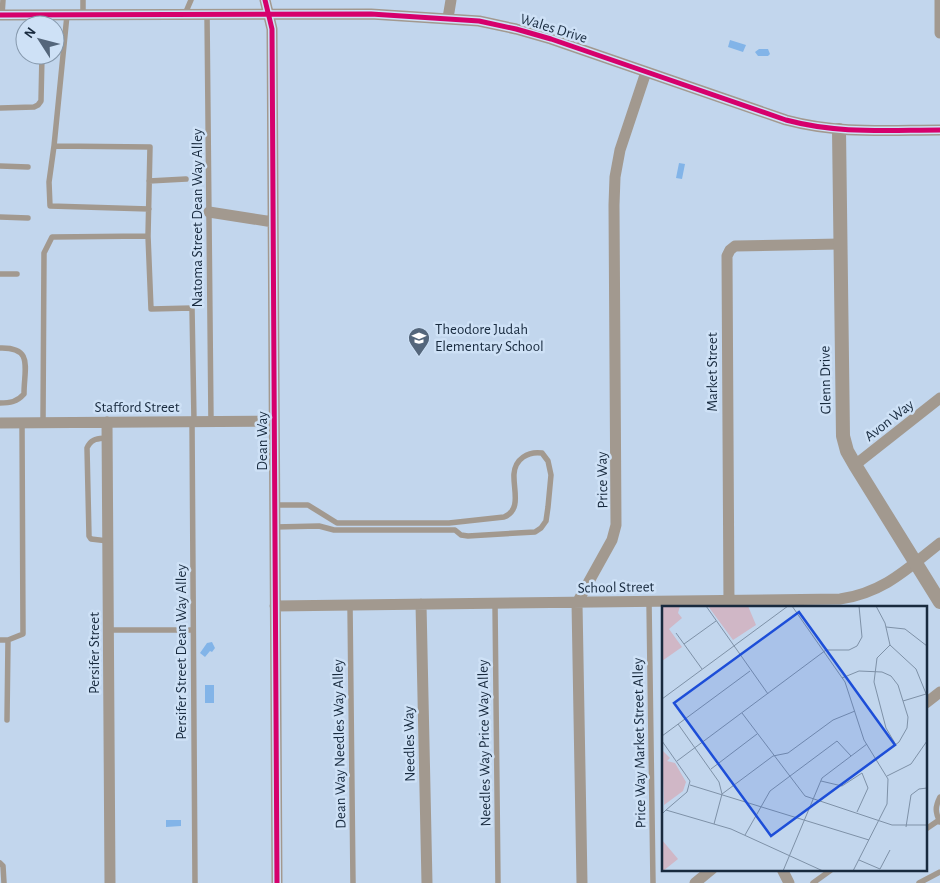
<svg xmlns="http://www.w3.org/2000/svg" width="940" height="883" font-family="'Alegreya Sans',sans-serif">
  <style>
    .water { fill: #82b4e8 }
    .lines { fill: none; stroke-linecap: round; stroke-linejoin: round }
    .service { stroke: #a2998f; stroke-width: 5.5 }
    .minor { stroke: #a2998f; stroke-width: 11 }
    .tertiary { stroke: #a2998f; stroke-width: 14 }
    .cycleway-casing { stroke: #cee1f6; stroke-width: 8 }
    .cycleway { stroke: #d6006c; stroke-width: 5 }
    .labels { text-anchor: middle; stroke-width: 5; stroke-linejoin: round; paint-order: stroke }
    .street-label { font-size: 15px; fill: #182a3e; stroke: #cee1f6 }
    .poi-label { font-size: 15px; fill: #182a3e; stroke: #cee1f6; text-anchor: start }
    .inset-road { fill: none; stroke: #7e91a7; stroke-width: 1 }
    .view { fill: #1d4ed8; fill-opacity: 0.15; stroke: #1d4ed8; stroke-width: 2.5 }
    .inset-edge { fill: none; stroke: #182a3e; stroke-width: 2.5 }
  </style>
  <rect width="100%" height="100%" fill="#c2d6ed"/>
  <path class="water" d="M 730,40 L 746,45 L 743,52 L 728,47 Z
    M 759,49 L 768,49 L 770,54 L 768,56 L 758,56 L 755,52 Z
    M 679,163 L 685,164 L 682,179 L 676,178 Z
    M 212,642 L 215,648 L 212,652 L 210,651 L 205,657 L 200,653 L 207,643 Z
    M 205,685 L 214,685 L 214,703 L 205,703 Z
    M 166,820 L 181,820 L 181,826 L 166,827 Z"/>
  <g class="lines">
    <path class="service" d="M 185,14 L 191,0
      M 207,14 L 211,421
      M 2,15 L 3,0
      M 83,16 L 83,0
      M 0,108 L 34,107 L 38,105 L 41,101 L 42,55
      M 54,146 L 67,15
      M 0,166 L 28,167
      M 149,181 L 186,179
      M 0,217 L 28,218
      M 148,236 L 150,147 L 54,146 L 49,182 L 50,206 L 149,209
      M 0,274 L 17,274
      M 0,348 C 34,347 24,368 24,394 C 17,402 10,403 0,403
      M 192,421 L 195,883
      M 43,422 L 44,253 L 52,237 L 148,236 L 151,309 L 192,308 L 194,421
      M 107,438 C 98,439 91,438 87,448 L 89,536 L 91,539 L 108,541
      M 275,527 L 319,526 L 334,530 L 455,530 L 461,535 L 468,536 L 535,532 L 541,528 L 546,521 L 548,507 L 551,475 L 548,461 L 542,453 C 528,451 515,459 514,474 C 513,489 522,510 504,517 L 449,523 L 337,523 L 308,505 L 275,505
      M 649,602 L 653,883
      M 495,604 L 498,883
      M 350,605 L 353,883
      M 109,630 L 193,630
      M 0,640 L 8,640 L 23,634 L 22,423
      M 7,720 L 8,640
      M 940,797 C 935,807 935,812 940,822
      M 926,829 L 939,820
      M 0,863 L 3,866 L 4,883
      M 813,883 L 831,870
      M 919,883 L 940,872"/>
    <path class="minor" d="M 265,0 L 272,29 L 277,883
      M 940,0 L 940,33
      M 0,15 L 371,14 L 479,21 L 516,29 L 551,39 L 786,120 C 838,134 886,130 940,130
      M 448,18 L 451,0
      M 209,212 L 273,222
      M 107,422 L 110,883
      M 0,423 L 274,421
      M 855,465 L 940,398
      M 421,604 L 427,883
      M 275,606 L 840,599 C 883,593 907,569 940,543
      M 729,607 L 727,256 L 730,250 L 735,246 L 840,244
      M 926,703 L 940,692
      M 782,869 L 789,883
      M 582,883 L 577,603 L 612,540 L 616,525 L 614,205 L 615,177 L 620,150 L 646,72
      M 695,883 L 712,869"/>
    <path class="tertiary" d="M 839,130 L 843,436 L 847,451 L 855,465 L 940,602"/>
    <g class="cycleway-casing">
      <path id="cycleway" d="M 265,0 L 272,29 L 277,883
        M 0,15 L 371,14 L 479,21 L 516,29 L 551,39 L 786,120 C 838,134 886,130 940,130"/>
    </g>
    <use href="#cycleway" class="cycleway"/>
  </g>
  <defs>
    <g id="school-pin" transform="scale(1.125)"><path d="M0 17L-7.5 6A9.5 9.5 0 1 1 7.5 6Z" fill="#54667b" stroke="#cee1f6"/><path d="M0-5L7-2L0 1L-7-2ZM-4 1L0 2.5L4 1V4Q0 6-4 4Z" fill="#fff"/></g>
  </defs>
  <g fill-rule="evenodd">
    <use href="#school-pin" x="419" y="338"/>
  </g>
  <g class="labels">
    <g class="street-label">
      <text transform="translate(554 28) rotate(17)" y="5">Wales Drive</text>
      <text transform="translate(197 218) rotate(-90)" y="5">Natoma Street Dean Way Alley</text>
      <text transform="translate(712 372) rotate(-90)" y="5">Market Street</text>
      <text transform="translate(825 380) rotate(-91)" y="5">Glenn Drive</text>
      <text x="137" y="412">Stafford Street</text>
      <text transform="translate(889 420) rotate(-38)" y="5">Avon Way</text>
      <text transform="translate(262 441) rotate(-90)" y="5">Dean Way</text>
      <text transform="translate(602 480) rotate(-91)" y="5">Price Way</text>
      <text transform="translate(616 587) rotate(-1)" y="5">School Street</text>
      <text transform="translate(181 652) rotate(-90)" y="5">Persifer Street Dean Way Alley</text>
      <text transform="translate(94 653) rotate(-90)" y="5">Persifer Street</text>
      <text transform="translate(484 743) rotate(-91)" y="5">Needles Way Price Way Alley</text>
      <text transform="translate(639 743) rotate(-91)" y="5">Price Way Market Street Alley</text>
      <text transform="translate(339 744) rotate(-91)" y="5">Dean Way Needles Way Alley</text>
      <text transform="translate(409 744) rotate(-91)" y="5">Needles Way</text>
    </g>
    <g class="poi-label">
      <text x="435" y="334">Theodore Judah<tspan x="435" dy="17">Elementary School</tspan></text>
    </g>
  </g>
  <g transform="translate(662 606)">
    <rect width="265" height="265" fill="#c2d6ed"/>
    <path d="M 0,0 L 18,0 L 16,7 L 20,12 L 7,23 L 20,41 L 0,55 ZM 46,0 L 86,0 L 94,19 L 71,34 ZM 0,144 L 8,152 L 5,155 L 13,157 L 24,176 L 21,185 L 2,199 ZM 0,234 L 16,253 L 1,265 L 0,265 Z" fill="#d0b7c6"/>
    <path class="inset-road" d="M 44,0 L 106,88M 130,0 L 183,76 L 202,134 L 226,173 L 225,198 L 191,265M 214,0 L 223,17 L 228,39 L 254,63 L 265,90M 224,21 L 243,23 L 265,40M 14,27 L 40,63M 22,38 L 54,15M 228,39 L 215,52 L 212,76 L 224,122 L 234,139M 180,72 L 197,65 L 220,66 L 229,70 L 236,79 L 246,111 L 245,122 L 237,136 L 215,153M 0,93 L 126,0M 241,95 L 264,88M 80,107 L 143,190 L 230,219 L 265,219M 16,118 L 57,176 L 60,188 L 52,218M 0,130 L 88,65M 0,135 L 28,175 L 25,186 L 4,204M 15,155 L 164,44 L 187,44 L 195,40 L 200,31 L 197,0M 49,163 L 95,128M 225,170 L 249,158 L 265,135M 159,175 L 180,180 L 200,167 L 206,182 L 195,206M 28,179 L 207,234M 60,188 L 111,150 L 126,147 L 171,114 L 193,105M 0,208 L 4,204 L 69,223 L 161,265M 244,221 L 249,189 L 257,183 L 265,182M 83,229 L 108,185 L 175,135 L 189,150M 197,254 L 218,263 L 228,244M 121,265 L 160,172 L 205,138"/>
    <path class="view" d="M 137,6 L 233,139 L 109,230 L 12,97 Z"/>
    <rect width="265" height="265" class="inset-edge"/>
  </g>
  <g transform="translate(40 40) rotate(306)"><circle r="24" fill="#cee1f6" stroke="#8598ac"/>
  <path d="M0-4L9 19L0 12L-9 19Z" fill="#54667b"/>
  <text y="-8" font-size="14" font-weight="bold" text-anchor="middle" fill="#182a3e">N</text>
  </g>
</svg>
